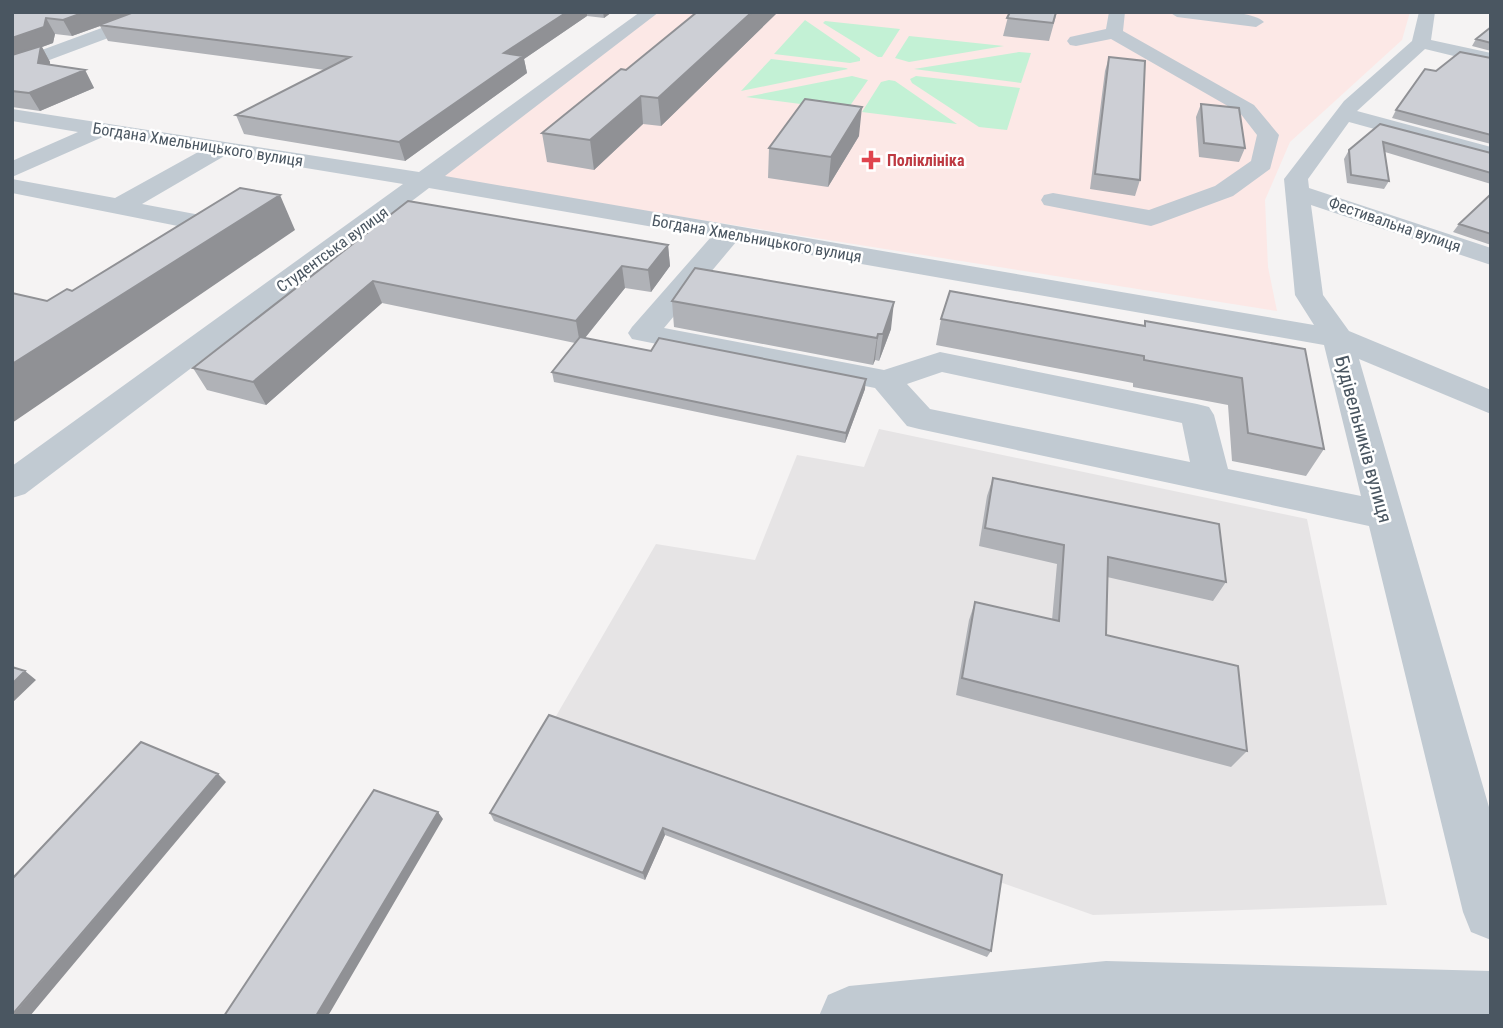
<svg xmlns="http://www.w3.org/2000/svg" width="1503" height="1028" font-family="'Roboto Condensed',sans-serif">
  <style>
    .education { fill: #e6e4e5 }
    .medical { fill: #fce8e6 }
    .green { fill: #c3f1d5 }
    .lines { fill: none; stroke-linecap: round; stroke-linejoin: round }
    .minor { fill: #c1cad2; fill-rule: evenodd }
    .wall { fill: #b0b2b7 }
    .shaded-wall { fill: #909195 }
    .building { fill: #cdcfd5; stroke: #909195; stroke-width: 2 }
    .health-dot { fill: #e0444e; stroke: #fff; stroke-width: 2.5 }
    .labels { text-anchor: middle; stroke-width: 5; stroke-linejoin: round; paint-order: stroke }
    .far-street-label { font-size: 16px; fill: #4a5661; stroke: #fff }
    .far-health-label { font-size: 16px; font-weight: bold; fill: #be3a42; stroke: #fff; text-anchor: start }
    .street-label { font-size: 19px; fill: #4a5661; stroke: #fff }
  </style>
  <rect width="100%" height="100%" fill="#f5f3f3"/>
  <path class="education" d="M 879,429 L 1307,519 L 1387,905 L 1093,915 L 552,723 L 656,544 L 755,560 L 797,455 L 864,467 Z"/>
  <path class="medical" d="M 656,12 L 1410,12 L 1402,40 L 1290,142 L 1265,200 L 1268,267 L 1277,311 L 436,178 Z"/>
  <path class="green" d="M 805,20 L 860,58 L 860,61 L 850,63 L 774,54 Z
    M 825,21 L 900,29 L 882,57 L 878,57 L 823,23 Z
    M 909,36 L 1004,46 L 909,62 L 895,58 Z
    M 1019,52 L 1031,53 L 1021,83 L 914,69 Z
    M 771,59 L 846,68 L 848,69 L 741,91 Z
    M 852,76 L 868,80 L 847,110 L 746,97 Z
    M 916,76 L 1020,88 L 1007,130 L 979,127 L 912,83 L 910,79 Z
    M 889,80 L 895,81 L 957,124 L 862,112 L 881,82 Z"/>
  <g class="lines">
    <path class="minor" d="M 145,12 L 169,12 L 167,16 L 12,74 L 12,61 Z
      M 640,12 L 659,12 L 445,176 L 1314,325 L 1295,295 L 1284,179 L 1344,101 L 1412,41 L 1419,12 L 1435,12 L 1431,40 L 1491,53 L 1491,65 L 1425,49 L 1357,111 L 1491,147 L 1491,161 L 1349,122 L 1308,179 L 1309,188 L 1491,248 L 1491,265 L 1311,205 L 1323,295 L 1349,331 L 1491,390 L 1491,414 L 1359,359 L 1491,814 L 1491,940 L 1471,932 L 1463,912 L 1369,526 L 919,429 L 907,426 L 875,388 L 632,339 L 628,333 L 632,327 L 711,237 L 429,188 L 25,494 L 12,498 L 12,466 L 403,184 L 226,155 L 142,204 L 232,221 L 236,227 L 232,233 L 223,235 L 12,193 L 12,179 L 115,198 L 200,151 L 105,136 L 12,177 L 12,161 L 78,132 L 12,121 L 12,109 L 419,172 ZM 736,242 L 1324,345 L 1361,496 L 1228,469 L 1214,415 L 1209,407 L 1197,404 L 940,352 L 884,370 L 664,328 ZM 942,372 L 1182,423 L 1190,462 L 930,409 L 907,384 Z
      M 1109,12 L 1125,12 L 1123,31 L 1254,105 L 1279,135 L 1270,169 L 1233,196 L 1160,223 L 1151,226 L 1044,205 L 1041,200 L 1044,195 L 1053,193 L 1149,210 L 1215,186 L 1251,161 L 1257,135 L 1240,113 L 1111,39 L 1076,46 L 1070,45 L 1067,41 L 1070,37 L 1106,29 Z
      M 1169,12 C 1190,12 1251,8 1264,22 L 1256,27 L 1177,17 Z
      M 1106,961 L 1491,971 L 1491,1016 L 819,1016 L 828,995 L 849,986 Z"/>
  </g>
  <path class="wall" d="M 12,12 L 612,12 L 604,18 L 587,16 L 524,59 L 527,73 L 405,161 L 244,134 L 236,115 L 325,70 L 108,41 L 100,26 L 72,36 L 55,34 L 53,43 L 42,47 L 50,62 L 50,65 L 85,70 L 94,88 L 40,111 L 12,107 Z
    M 697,12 L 778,12 L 661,126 L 643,124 L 594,170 L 547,162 L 542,133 L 626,70 Z
    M 1000,12 L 1057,12 L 1049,41 L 1003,36 L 1009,13 Z
    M 1491,27 L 1491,51 L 1472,46 L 1476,39 Z
    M 1109,57 L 1140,180 L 1135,196 L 1090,189 L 1105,71 Z
    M 1491,58 L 1491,144 L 1392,118 L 1396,110 L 1436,71 Z
    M 1201,104 L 1245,148 L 1239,162 L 1199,157 L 1196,117 Z
    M 1380,124 L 1491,153 L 1491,184 L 1385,152 L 1389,181 L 1384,189 L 1347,183 L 1344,159 L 1349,150 Z
    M 859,136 L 828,187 L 768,178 L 769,148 Z
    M 1491,194 L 1491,245 L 1453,232 L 1459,224 Z
    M 408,201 L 668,245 L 670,266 L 651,292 L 625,288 L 585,338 L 651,351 L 865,389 L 845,443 L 554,382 L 552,372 L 575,343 L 382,303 L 266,405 L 207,390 L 193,368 Z
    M 672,301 L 891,329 L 879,361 L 875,360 L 873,365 L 674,327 Z
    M 941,319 L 1144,325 L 1145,321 L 1305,349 L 1324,449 L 1306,476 L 1232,461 L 1228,405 L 1133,387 L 1133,383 L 936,345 Z
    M 993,478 L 1226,582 L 1213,601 L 1107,577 L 1106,635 L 1247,751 L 1231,767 L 956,695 L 969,620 L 975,602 L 1052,620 L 1057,564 L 979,546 L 987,496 Z
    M 549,715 L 991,951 L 987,957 L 665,835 L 645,880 L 494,821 L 490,813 Z"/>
  <path class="shaded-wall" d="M 85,12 L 137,12 L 99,25 L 100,26 L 72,36 L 63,20 Z
    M 567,12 L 587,12 L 587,16 L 524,59 L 527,73 L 405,161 L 399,142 L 504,53 Z
    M 603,12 L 612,12 L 604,18 Z
    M 752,12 L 778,12 L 661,126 L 658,98 Z
    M 46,18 L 55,34 L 53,43 L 42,47 L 50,62 L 48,80 L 12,58 L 12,38 Z
    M 85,70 L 94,88 L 40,111 L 29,93 Z
    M 641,96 L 643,124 L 594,170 L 590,140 Z
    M 862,107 L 859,136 L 828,187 L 831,157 Z
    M 280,195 L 295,230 L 12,423 L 12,364 Z
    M 668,245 L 670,266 L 651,292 L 648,270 Z
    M 622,266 L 625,288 L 580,344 L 576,321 Z
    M 373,281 L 382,303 L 266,405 L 253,382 Z
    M 894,302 L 891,329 L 879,361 L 883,334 Z
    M 878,334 L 875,360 L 873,365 L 877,338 Z
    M 866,379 L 865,389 L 845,443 L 846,433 Z
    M 25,671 L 36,680 L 12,703 L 12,684 Z
    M 218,774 L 226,782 L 30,1016 L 12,1016 Z
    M 438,812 L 443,819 L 328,1016 L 316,1016 Z
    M 663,828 L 665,835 L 645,880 L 643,873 Z"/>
  <path class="building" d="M 12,12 L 85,12 L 63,20 L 46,18 L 44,27 L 12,38 Z
    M 134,12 L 567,12 L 504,53 L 523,56 L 399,142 L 236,115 L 350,57 L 99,25 Z
    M 697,12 L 752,12 L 658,98 L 641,96 L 590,140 L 542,133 L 621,69 L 626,70 Z
    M 1010,12 L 1056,12 L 1053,23 L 1007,18 Z
    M 1491,27 L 1491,43 L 1476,39 Z
    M 41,46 L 38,63 L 85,70 L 29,93 L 12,91 L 12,55 Z
    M 1460,52 L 1491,58 L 1491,135 L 1396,110 L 1425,69 L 1436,71 Z
    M 1109,57 L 1145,61 L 1140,180 L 1095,174 Z
    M 805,99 L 862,107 L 831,157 L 769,148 Z
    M 1201,104 L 1239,108 L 1245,148 L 1204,143 Z
    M 1380,124 L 1491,153 L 1491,173 L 1383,142 L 1389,181 L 1351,175 L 1349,150 Z
    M 240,188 L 280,195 L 12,364 L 12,293 L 47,301 L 67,289 L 72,291 Z
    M 1491,194 L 1491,234 L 1459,224 Z
    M 408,201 L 668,245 L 648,270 L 622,266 L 576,321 L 373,281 L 253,382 L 193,368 Z
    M 695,268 L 894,302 L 883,334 L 878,334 L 877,338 L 672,301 Z
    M 950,291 L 1145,326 L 1145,321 L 1305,349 L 1324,449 L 1248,433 L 1242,378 L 1144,360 L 1144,356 L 941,319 Z
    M 580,337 L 651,351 L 659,338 L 866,379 L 846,433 L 552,372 Z
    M 993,478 L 1219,524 L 1226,582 L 1108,557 L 1106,635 L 1238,666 L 1247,751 L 962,678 L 975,602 L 1059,621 L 1064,545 L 985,528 Z
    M 12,667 L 25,671 L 12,684 Z
    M 549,715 L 1002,875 L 991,951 L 663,828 L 643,873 L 490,813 Z
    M 141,742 L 218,774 L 12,1015 L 12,879 Z
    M 374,790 L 438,812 L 316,1016 L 224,1016 Z"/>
  <path class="health-dot" d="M867.5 149.5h7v7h7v7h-7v7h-7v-7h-7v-7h7z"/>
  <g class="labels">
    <g class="far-street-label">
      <text transform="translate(198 144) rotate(9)" y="6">Богдана Хмельницького вулиця</text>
      <text transform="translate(1395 224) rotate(19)" y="6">Фестивальна вулиця</text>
      <text transform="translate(757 238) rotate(10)" y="6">Богдана Хмельницького вулиця</text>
      <text transform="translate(332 249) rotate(-36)" y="6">Студентська вулиця</text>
    </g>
    <g class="far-health-label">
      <text x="887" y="166">Поліклініка</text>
    </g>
    <g class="street-label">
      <text transform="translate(1364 439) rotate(75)" y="7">Будівельників вулиця</text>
    </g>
  </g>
  <rect width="1503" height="1028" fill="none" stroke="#4a5661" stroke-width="28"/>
</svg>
